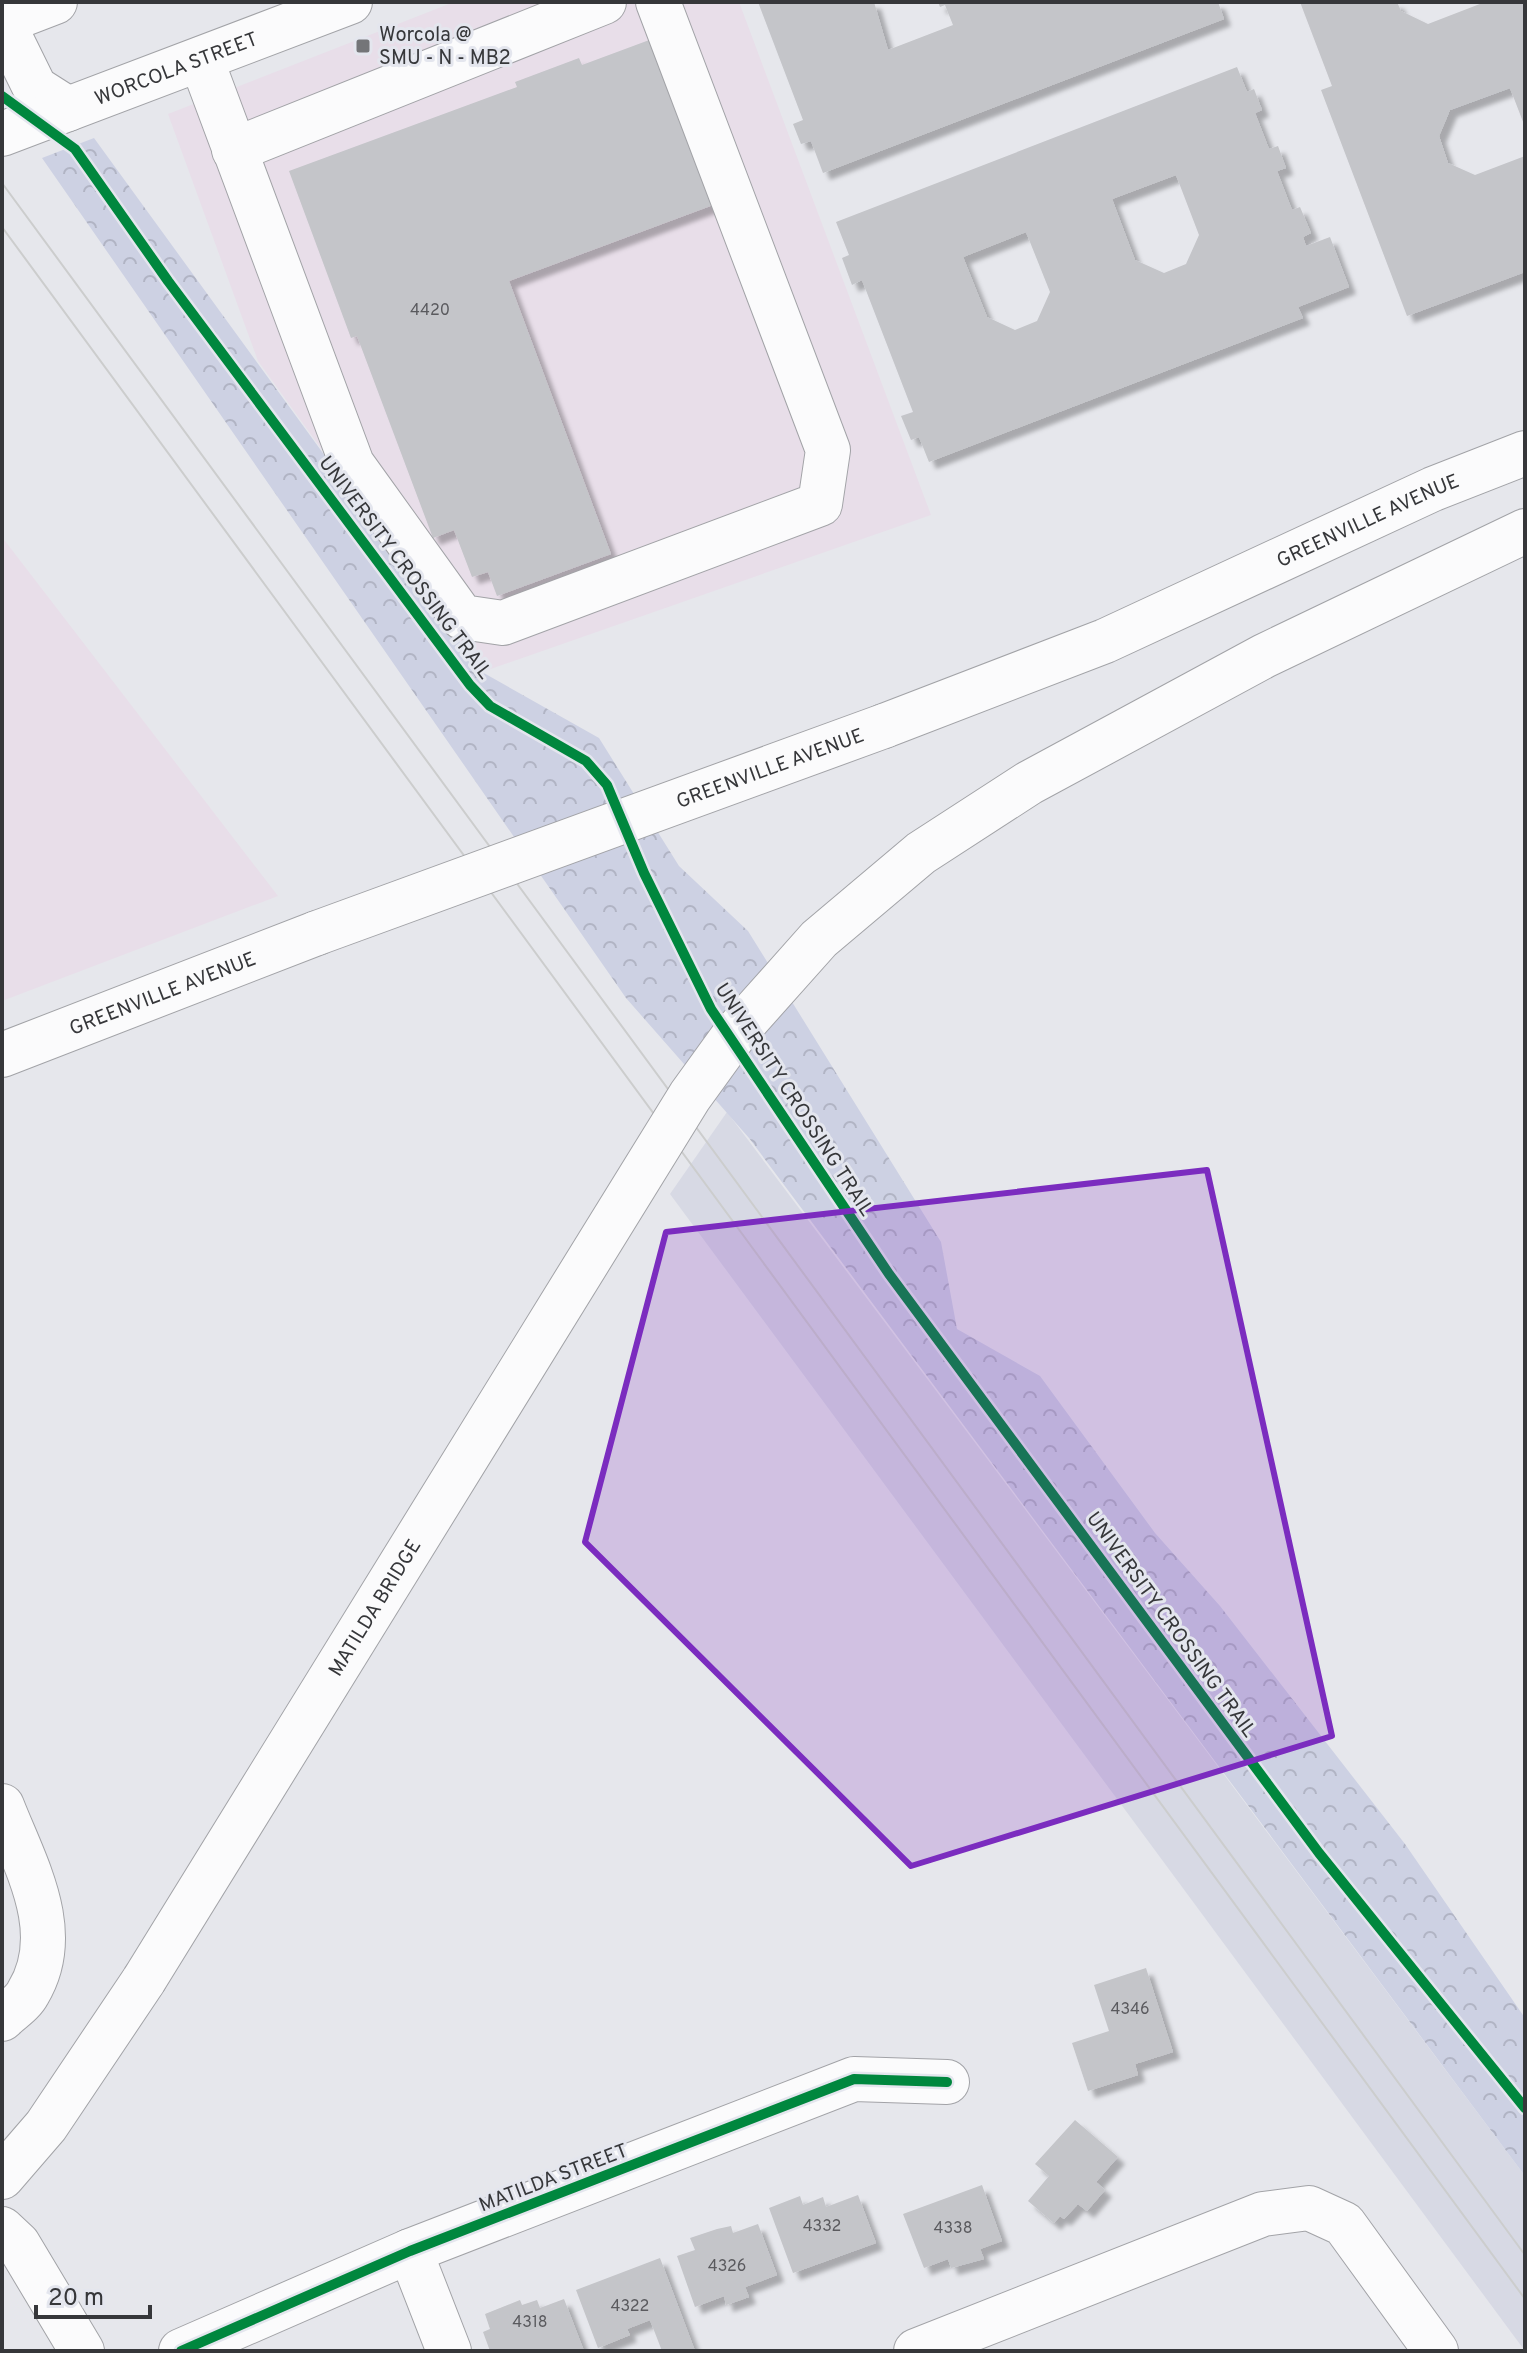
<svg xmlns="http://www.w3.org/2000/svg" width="1527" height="2353" font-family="Overpass,sans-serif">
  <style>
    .commercial { fill: #e8dee9 }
    .built { fill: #d7d9e4 }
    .park { fill: url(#park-crowns) }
    .building { fill: #c4c5c9; fill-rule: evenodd; filter: url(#shadow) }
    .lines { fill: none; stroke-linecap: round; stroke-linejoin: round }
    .minor-casing { stroke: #a2a3a7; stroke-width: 46 }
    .major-casing { stroke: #a2a3a7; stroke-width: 46 }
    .minor { stroke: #fbfbfc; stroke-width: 44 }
    .major { stroke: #fbfbfc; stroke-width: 44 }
    .tram { stroke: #cccdcd; stroke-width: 2 }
    .major-bridge-casing { stroke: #a2a3a7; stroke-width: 46; stroke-linecap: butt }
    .major-bridge { stroke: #fbfbfc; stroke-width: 44 }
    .cycleway-casing { stroke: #e4e6ee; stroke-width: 15 }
    .cycleway { stroke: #00873e; stroke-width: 10 }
    .marked { fill: #7b2cbf; fill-opacity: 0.2; stroke: #7b2cbf; stroke-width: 6; stroke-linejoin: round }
    .poi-dot { fill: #747578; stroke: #e4e6ee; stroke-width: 3 }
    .labels { text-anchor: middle; stroke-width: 6; stroke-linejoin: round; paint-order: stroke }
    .number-label { font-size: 16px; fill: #5a5a5e }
    .poi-label { font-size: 20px; fill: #36373a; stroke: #e4e6ee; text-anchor: start }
    .street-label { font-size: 20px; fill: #36373a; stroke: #e4e6ee }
  </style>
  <defs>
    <pattern id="park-crowns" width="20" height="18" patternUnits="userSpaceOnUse" patternTransform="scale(2)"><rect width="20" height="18" fill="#cdd1e3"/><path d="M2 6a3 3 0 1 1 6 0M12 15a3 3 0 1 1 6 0" fill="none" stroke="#b1b4c4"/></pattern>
    <filter id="shadow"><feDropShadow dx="7" dy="7" stdDeviation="2" flood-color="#0004"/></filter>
  </defs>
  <rect width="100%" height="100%" fill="#e6e7ec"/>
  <path class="commercial" d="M 454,2 L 739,2 L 931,515 L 482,672 L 258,361 L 168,114 Z
    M 2,537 L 278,896 L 2,1001 Z"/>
  <path class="built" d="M 727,1112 L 1525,2176 L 1525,2351 L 670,1194 Z"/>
  <path class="park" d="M 94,138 L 482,672 L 599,738 L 679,866 L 748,931 L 941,1242 L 957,1329 L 1040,1376 L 1155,1533 L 1220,1606 L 1405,1844 L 1525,2018 L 1525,2176 L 749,1138 L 626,998 L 42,158 Z"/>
  <path class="building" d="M 758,2 L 874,2 L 888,50 L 953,25 L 945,5 L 940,7 L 938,2 L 1218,2 L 1224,19 L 823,173 L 811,141 L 801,144 L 793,124 L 803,120 Z
    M 1300,2 L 1397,2 L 1401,11 L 1428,24 L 1485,2 L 1525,2 L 1525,127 L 1510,88 L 1450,110 L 1439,136 L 1448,163 L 1475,175 L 1525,156 L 1525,272 L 1407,316 L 1321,90 L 1332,86 Z
    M 652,39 L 713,205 L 509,281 L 611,554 L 497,596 L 488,572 L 472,577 L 454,530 L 433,538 L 357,336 L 351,338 L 289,171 L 517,87 L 515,82 L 579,58 L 582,65 Z
    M 1237,67 L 1247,92 L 1254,89 L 1262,110 L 1255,113 L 1269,149 L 1278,146 L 1286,168 L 1277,171 L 1292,210 L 1300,207 L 1311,233 L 1303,237 L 1306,246 L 1330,237 L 1349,287 L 1298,307 L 1303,318 L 929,462 L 919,437 L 911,440 L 901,416 L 913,412 L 862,280 L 852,285 L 842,258 L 849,255 L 836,222 ZM 1176,175 L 1199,235 L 1186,264 L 1164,273 L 1135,260 L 1112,199 ZM 1026,232 L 1050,292 L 1037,321 L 1015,330 L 987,317 L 963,257 Z
    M 1146,1968 L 1173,2052 L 1135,2064 L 1138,2075 L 1088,2091 L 1072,2043 L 1109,2031 L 1094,1985 Z
    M 1075,2120 L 1118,2157 L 1096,2182 L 1105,2190 L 1087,2211 L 1078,2204 L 1064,2219 L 1060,2216 L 1054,2223 L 1028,2201 L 1049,2176 L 1035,2164 Z
    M 982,2185 L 1002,2241 L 980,2249 L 984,2259 L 951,2268 L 948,2259 L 924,2268 L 903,2214 Z
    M 858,2195 L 876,2243 L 793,2273 L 769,2208 L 800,2196 L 803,2205 L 823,2197 L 826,2207 Z
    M 758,2224 L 777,2275 L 745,2287 L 749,2297 L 726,2305 L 724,2296 L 695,2307 L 677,2256 L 695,2250 L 690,2238 L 717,2229 L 731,2226 L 733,2233 Z
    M 660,2258 L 695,2351 L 662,2351 L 650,2320 L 627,2329 L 630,2335 L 598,2348 L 576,2290 Z
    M 564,2299 L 584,2351 L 490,2351 L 483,2332 L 490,2329 L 485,2314 L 520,2300 L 522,2305 L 537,2300 L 540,2308 Z"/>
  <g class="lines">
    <g class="minor-casing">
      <g id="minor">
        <path d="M 2,21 L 35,88 L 68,109"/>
        <path d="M 3,22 L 55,2"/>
        <path d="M 201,59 L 352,464 L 462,617 L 503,623 L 820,504 L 828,450 L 658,2"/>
        <path id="s1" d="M 2,134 L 350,2"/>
        <path d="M 234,150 L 604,2"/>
        <path d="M 2,1806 C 25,1865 65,1932 28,1993 C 23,2003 10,2011 2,2019"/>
        <path d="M 2,2229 L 18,2244 L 82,2351"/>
        <path d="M 410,2251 L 449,2351"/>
        <path d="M 181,2351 L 410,2251 L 854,2079 L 947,2082"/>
        <path d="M 916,2351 L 1263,2214 L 1309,2208 L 1344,2224 L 1436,2351"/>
      </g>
    </g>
    <g class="major-casing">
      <g id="major">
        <path id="s2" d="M 884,726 L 1105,641 L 1433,489 L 1525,453"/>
        <path d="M 737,1031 L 819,939 L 921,853 L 1029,783 L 1264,656 L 1525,531"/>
        <path id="s3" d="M 2,1055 L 317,933"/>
        <path d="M 2,2177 L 46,2126 L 144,1980"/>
      </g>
    </g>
    <use href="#minor" class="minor"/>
    <use href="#major" class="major"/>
    <path class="tram" d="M 2,183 L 1525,2255
      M 2,227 L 1525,2299"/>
    <g class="major-bridge-casing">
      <g id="major-bridge">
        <path id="s4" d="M 317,933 L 884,726"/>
        <path id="s5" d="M 144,1980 L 690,1096 L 737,1031"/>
      </g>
    </g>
    <use href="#major-bridge" class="major-bridge"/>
    <g class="cycleway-casing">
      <path id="cycleway" d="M 2,96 L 75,149 L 168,281 L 470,685 L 490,706 L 586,761 L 607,785 L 644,873 L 711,1009 L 889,1274 L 1319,1853 L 1525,2108
        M 181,2351 L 410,2251 L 854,2079 L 947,2082"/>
    </g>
    <use href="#cycleway" class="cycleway"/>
  </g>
  <path class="marked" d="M 1207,1170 L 1332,1736 L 911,1866 L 585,1542 L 666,1232 Z"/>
  <rect class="poi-dot" x="355" y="38" width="16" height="16" rx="4"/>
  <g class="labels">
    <g class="number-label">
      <text x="430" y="315">4420</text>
      <text x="1130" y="2014">4346</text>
      <text x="822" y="2231">4332</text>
      <text x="953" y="2233">4338</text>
      <text x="727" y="2271">4326</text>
      <text x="630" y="2311">4322</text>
      <text x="530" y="2327">4318</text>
    </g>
    <g class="poi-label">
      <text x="379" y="41">Worcola @<tspan x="379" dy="23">SMU - N - MB2</tspan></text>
    </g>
    <g class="street-label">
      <text dy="7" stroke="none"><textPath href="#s1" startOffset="186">WORCOLA STREET</textPath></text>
      <text dy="7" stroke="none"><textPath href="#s2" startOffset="526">GREENVILLE AVENUE</textPath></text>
      <text transform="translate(406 567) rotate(53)" y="7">UNIVERSITY CROSSING TRAIL</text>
      <text dy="7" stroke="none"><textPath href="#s4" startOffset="482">GREENVILLE AVENUE</textPath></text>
      <text dy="7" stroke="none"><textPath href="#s3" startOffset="172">GREENVILLE AVENUE</textPath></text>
      <text transform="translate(795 1099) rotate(57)" y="7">UNIVERSITY CROSSING TRAIL</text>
      <text dy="7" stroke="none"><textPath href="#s5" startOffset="438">MATILDA BRIDGE</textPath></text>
      <text transform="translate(1172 1624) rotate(54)" y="7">UNIVERSITY CROSSING TRAIL</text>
      <text transform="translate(553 2177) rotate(-21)" y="7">MATILDA STREET</text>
    </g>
  </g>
  <rect width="1527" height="2353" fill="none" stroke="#36373a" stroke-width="8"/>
  <path d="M36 2305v12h114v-12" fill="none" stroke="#36373a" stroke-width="4"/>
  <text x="48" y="2305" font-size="24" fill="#36373a" stroke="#e4e6ee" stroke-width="6" paint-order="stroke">20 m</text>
</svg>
